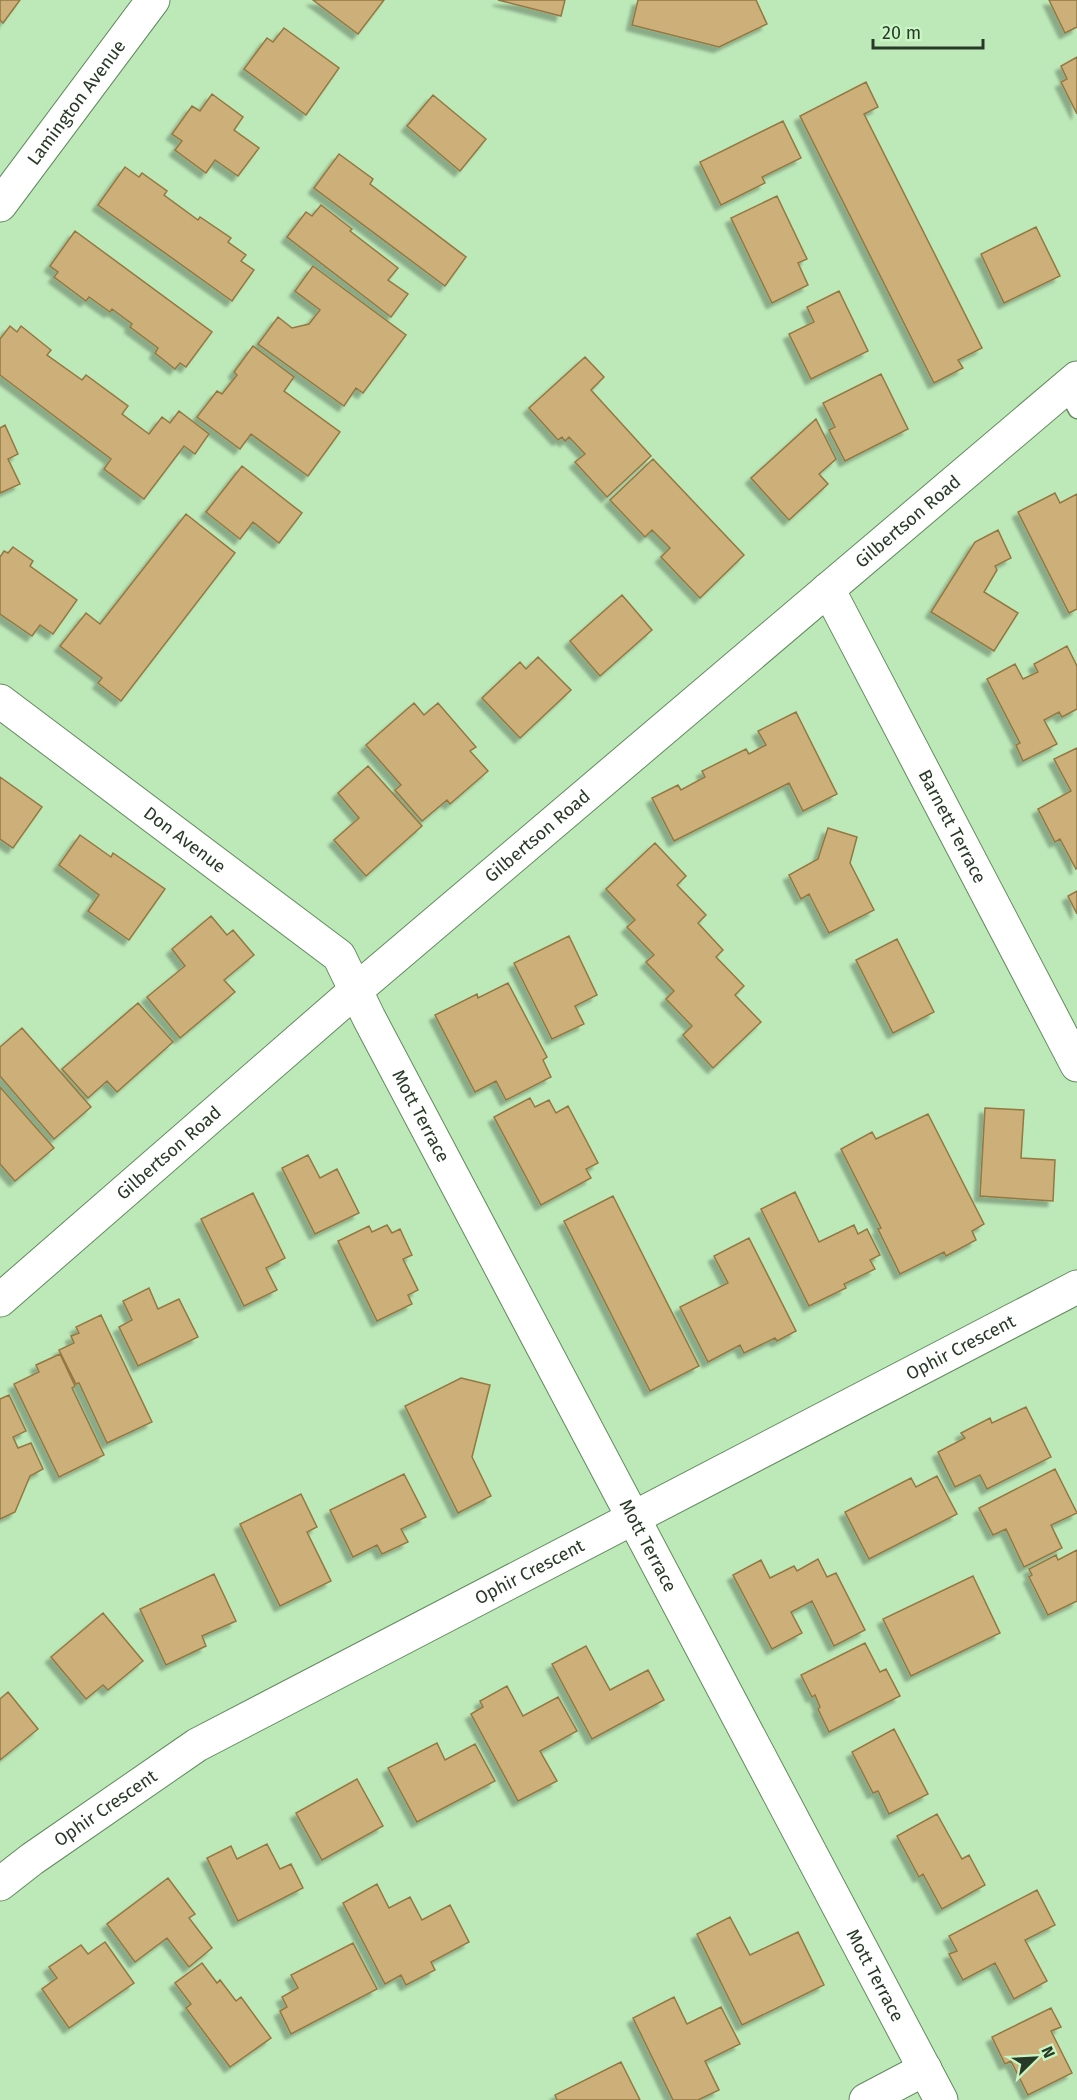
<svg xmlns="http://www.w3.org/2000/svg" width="1077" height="2100" font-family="'Fira Sans',sans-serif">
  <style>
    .building { fill: #cdb079; stroke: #947842; stroke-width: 1.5; filter: url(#shadow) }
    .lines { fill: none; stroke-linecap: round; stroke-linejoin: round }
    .service-casing { stroke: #628a5e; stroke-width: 19 }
    .minor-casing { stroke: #628a5e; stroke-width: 35 }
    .service { stroke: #fff; stroke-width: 16 }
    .minor { stroke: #fff; stroke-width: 33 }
    .labels { text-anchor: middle; stroke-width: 5; stroke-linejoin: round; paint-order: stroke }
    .street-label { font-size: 18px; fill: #283a27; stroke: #caf6c6 }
  </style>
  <defs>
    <filter id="shadow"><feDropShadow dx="-5.5" dy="5.5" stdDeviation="1.5" flood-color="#0004"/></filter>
  </defs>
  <rect width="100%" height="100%" fill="#bde9b9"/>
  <path class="building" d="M 0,0 L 20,0 L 3,23 L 0,20 Z
    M 313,0 L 384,0 L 358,34 Z
    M 498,0 L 565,0 L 561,16 Z
    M 638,0 L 756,0 L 767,24 L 719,47 L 632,25 Z
    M 1049,0 L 1077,0 L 1077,27 L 1065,33 Z
    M 284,28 L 339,68 L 306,115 L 244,69 L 267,38 L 273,42 Z
    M 1077,57 L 1077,114 L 1061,82 L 1067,79 L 1061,66 Z
    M 866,82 L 878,107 L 864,114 L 982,348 L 958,360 L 963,368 L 934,383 L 800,116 Z
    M 212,94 L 243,117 L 234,130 L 259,148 L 238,176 L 215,160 L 206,173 L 175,150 L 182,141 L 172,134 L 192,106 L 200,111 Z
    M 433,95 L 486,139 L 460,171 L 407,126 Z
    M 783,121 L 801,158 L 762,177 L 765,183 L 721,205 L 700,162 Z
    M 339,154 L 373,179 L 370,184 L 466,257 L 445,286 L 314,188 Z
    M 125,167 L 139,177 L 142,173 L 167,191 L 164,195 L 198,220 L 200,217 L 231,238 L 228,242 L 246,255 L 241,261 L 254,270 L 232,301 L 98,205 Z
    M 777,196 L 807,259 L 798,263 L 808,285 L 772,303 L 731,218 Z
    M 321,205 L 352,229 L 350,231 L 398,268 L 388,280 L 408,294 L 391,317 L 287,237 L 306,212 L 312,216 Z
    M 1036,227 L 1060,276 L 1004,303 L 981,254 Z
    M 75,231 L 212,332 L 186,367 L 180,363 L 175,369 L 155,353 L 158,348 L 130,327 L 132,324 L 112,309 L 110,312 L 89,297 L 86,301 L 54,277 L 58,272 L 50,266 Z
    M 313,266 L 406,335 L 363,393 L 356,388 L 344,406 L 258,344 L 278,317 L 292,328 L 309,324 L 320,310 L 295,291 Z
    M 839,291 L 868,351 L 811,379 L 789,334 L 814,322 L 807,307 Z
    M 10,326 L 17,332 L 21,326 L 51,350 L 47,355 L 82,380 L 86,375 L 128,406 L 122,414 L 149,434 L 162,417 L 170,423 L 179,411 L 209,434 L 195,454 L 184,446 L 144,499 L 104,469 L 111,459 L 0,375 L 0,339 Z
    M 253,346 L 294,377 L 284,391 L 340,432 L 308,476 L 251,434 L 240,449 L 197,417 L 217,391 L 222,394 L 237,375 L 234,372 Z
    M 585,357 L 604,377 L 591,390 L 651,456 L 607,497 L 575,462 L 585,454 L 569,437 L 565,441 L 562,437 L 558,440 L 529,408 Z
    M 881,374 L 908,429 L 845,461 L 829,430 L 835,427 L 823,403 Z
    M 816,419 L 836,459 L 819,474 L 828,484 L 789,520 L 751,478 Z
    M 5,425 L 18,454 L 8,459 L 20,484 L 0,493 L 0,428 Z
    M 653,459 L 744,555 L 700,598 L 661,557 L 670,548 L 652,530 L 645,537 L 610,500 Z
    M 242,466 L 302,513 L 279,543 L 253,522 L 240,539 L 206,512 Z
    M 1055,493 L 1060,503 L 1077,494 L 1077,609 L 1069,613 L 1018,512 Z
    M 186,514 L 235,553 L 121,701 L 98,683 L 102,678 L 60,646 L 86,613 L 100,624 Z
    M 998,530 L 1011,558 L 995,566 L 997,570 L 984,592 L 1018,613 L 994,651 L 931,612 L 975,542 Z
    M 13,547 L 33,561 L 30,566 L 77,600 L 53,634 L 40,625 L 32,636 L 0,614 L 0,557 L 4,551 L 8,553 Z
    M 622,595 L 652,630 L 600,676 L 570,641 Z
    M 1067,646 L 1077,666 L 1077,709 L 1062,717 L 1059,712 L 1044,720 L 1057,744 L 1023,761 L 1016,745 L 1020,743 L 987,679 L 1015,664 L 1023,679 L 1038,672 L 1034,664 Z
    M 538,657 L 571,690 L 520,738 L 482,698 L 520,662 L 526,669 Z
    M 414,703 L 424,715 L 438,703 L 476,747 L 470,751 L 488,771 L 450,804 L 447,800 L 422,821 L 395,790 L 401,785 L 366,745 Z
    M 796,712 L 837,794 L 803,811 L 789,783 L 674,841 L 652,798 L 678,785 L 681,790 L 705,777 L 702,771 L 746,749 L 749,754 L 766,745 L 758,731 Z
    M 1077,748 L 1077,868 L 1076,869 L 1060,839 L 1055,842 L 1038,809 L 1071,791 L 1054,759 Z
    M 368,766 L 422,826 L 366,876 L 334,840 L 359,818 L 338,793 Z
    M 0,777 L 42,807 L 13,848 L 0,839 Z
    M 828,828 L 857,837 L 850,863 L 874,910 L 829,933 L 809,894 L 801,899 L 789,875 L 818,859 Z
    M 80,835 L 111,857 L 113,853 L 165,889 L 129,940 L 88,911 L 99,895 L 59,865 Z
    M 655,843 L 686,876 L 677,885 L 706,915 L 698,923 L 723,950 L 716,957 L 744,986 L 735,995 L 761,1022 L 713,1068 L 683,1035 L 692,1026 L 666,999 L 674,991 L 646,962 L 654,955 L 627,927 L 635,920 L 606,889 Z
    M 1077,891 L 1077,914 L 1068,896 Z
    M 211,916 L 227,935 L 233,930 L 254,955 L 224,980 L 235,992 L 180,1038 L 147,997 L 185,966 L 172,949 Z
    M 569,936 L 597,995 L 575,1006 L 584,1024 L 552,1039 L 514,963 Z
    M 897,939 L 934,1012 L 893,1033 L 856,960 Z
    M 508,983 L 547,1057 L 543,1060 L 551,1077 L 506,1100 L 496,1081 L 475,1092 L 435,1015 L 477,994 L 478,998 Z
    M 138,1003 L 173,1042 L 117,1092 L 107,1081 L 88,1098 L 62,1069 Z
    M 22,1028 L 91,1107 L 54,1139 L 0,1076 L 0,1047 Z
    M 0,1087 L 54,1148 L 15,1181 L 0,1164 Z
    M 530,1098 L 535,1107 L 549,1100 L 556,1113 L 568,1106 L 598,1163 L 586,1169 L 591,1178 L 541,1205 L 494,1117 Z
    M 985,1108 L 1024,1110 L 1021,1158 L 1055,1160 L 1053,1201 L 980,1196 Z
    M 928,1114 L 984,1224 L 972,1231 L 976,1240 L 946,1256 L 944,1252 L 900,1274 L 878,1229 L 881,1228 L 841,1149 L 872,1132 L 876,1139 Z
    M 308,1155 L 320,1178 L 337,1169 L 359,1213 L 315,1234 L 282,1168 Z
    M 795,1192 L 819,1242 L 854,1225 L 858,1234 L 867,1229 L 880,1255 L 870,1260 L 875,1269 L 844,1284 L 846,1288 L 809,1306 L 761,1209 Z
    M 253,1193 L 285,1258 L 266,1268 L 277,1290 L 244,1306 L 201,1219 Z
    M 613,1196 L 699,1366 L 650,1391 L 564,1221 Z
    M 387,1225 L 392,1233 L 400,1229 L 412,1255 L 403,1259 L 418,1290 L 408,1295 L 412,1304 L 377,1321 L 338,1241 L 369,1226 L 372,1232 Z
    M 749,1238 L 796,1331 L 777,1341 L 775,1338 L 744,1353 L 740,1345 L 708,1362 L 680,1307 L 728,1283 L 714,1256 Z
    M 149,1288 L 158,1309 L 179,1299 L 198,1337 L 138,1366 L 119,1327 L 132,1320 L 123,1301 Z
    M 101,1315 L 152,1422 L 107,1443 L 79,1383 L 76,1384 L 59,1350 L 74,1343 L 71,1336 L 79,1333 L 76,1327 Z
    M 60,1354 L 75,1386 L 72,1388 L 104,1455 L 59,1477 L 14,1384 L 39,1372 L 36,1365 Z
    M 461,1378 L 490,1385 L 472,1457 L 491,1496 L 458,1513 L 405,1406 Z
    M 9,1395 L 26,1431 L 13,1437 L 18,1448 L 31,1443 L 43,1469 L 30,1476 L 15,1512 L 0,1519 L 0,1399 Z
    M 1026,1407 L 1051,1457 L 987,1489 L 980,1475 L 955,1487 L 938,1452 L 965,1438 L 961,1433 L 990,1418 L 992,1423 Z
    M 1055,1469 L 1077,1513 L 1051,1525 L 1062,1548 L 1024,1567 L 1006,1529 L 993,1535 L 979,1508 Z
    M 404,1474 L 426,1517 L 401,1529 L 408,1542 L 382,1554 L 377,1545 L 353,1557 L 330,1510 Z
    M 937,1476 L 957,1514 L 869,1559 L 845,1512 L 911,1478 L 916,1487 Z
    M 301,1494 L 317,1527 L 307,1532 L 331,1581 L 280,1606 L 240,1524 Z
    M 1077,1550 L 1077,1601 L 1048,1615 L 1029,1577 L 1032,1575 L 1029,1569 L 1056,1555 L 1058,1560 Z
    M 818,1559 L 827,1577 L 836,1573 L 865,1630 L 834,1646 L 812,1601 L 791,1612 L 802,1633 L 772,1649 L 733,1575 L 761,1560 L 770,1578 L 794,1566 L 797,1571 Z
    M 214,1574 L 236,1621 L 202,1636 L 206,1646 L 166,1665 L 140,1609 Z
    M 973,1576 L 1000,1633 L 911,1676 L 883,1619 Z
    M 103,1613 L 143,1661 L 108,1690 L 103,1685 L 86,1699 L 51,1657 Z
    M 865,1643 L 880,1672 L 886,1669 L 900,1696 L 829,1732 L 818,1709 L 820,1707 L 815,1695 L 812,1697 L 801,1675 Z
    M 586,1646 L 610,1690 L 648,1670 L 664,1700 L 592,1739 L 552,1664 Z
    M 507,1686 L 523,1716 L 558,1697 L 577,1731 L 540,1751 L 557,1781 L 518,1801 L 471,1714 L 483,1707 L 480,1701 Z
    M 8,1692 L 38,1729 L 0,1760 L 0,1699 Z
    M 894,1729 L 928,1794 L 889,1814 L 878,1791 L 873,1793 L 852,1752 Z
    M 437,1743 L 445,1760 L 475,1744 L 495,1781 L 417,1822 L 388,1768 Z
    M 357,1779 L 383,1826 L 322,1860 L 296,1813 Z
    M 937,1814 L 962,1859 L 969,1855 L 985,1885 L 942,1909 L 923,1874 L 919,1877 L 897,1836 Z
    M 267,1844 L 280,1869 L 291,1864 L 303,1888 L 238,1921 L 207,1858 L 231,1846 L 237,1859 Z
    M 168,1878 L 195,1914 L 189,1918 L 212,1948 L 189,1967 L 167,1938 L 135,1962 L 107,1924 Z
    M 377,1884 L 389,1908 L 410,1897 L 422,1920 L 450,1905 L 469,1942 L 431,1962 L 435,1970 L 406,1985 L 401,1975 L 385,1984 L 343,1903 Z
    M 1037,1890 L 1055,1925 L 1025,1940 L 1047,1981 L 1014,1999 L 995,1963 L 963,1980 L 949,1954 L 957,1951 L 949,1936 Z
    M 730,1917 L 750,1955 L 798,1932 L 824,1985 L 742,2025 L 697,1934 Z
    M 105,1942 L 134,1983 L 69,2028 L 42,1989 L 57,1978 L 49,1967 L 81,1945 L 88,1954 Z
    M 353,1943 L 377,1989 L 291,2034 L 280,2011 L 287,2007 L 282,1997 L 298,1988 L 291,1975 Z
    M 202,1963 L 217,1983 L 220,1980 L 236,2001 L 241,1997 L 271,2038 L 230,2067 L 186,2008 L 191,2004 L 175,1983 Z
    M 674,1997 L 687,2024 L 721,2007 L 740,2044 L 705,2061 L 719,2090 L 698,2100 L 673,2100 L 633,2018 Z
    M 1051,2008 L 1061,2027 L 1051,2031 L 1072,2073 L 1028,2095 L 1011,2061 L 1005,2064 L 992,2037 Z
    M 621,2062 L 640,2100 L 557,2100 L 555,2095 Z"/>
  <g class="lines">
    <g class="service-casing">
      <path id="service" d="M 1065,388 L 1077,410"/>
    </g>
    <g class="minor-casing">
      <g id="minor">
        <path id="s1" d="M 0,205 L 153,0"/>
        <path id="s2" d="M 828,589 L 1077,1065"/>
        <path id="s3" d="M 0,701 L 339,956 L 369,1018 L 941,2100"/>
        <path id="s4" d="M 0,1300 L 355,991 L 1077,378"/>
        <path id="s5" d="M 0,1884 L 32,1859 L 197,1745 L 1077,1287"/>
        <path d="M 866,2100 L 925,2069"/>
      </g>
    </g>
    <use href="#service" class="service"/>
    <use href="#minor" class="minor"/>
  </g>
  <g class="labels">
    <g class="street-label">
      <text dy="6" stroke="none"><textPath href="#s1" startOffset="128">Lamington Avenue</textPath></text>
      <text dy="6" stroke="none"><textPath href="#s4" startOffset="1196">Gilbertson Road</textPath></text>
      <text dy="6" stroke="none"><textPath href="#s2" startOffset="268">Barnett Terrace</textPath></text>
      <text dy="6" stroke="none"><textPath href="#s4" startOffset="710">Gilbertson Road</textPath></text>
      <text dy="6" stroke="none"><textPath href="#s3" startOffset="231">Don Avenue</textPath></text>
      <text dy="6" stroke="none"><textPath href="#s3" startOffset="604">Mott Terrace</textPath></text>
      <text dy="6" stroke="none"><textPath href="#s4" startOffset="224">Gilbertson Road</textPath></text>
      <text dy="6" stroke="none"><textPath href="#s5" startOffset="1102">Ophir Crescent</textPath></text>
      <text dy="6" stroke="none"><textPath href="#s3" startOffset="1090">Mott Terrace</textPath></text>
      <text dy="6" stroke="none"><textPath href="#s5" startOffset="616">Ophir Crescent</textPath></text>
      <text dy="6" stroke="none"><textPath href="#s5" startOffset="130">Ophir Crescent</textPath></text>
      <text dy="6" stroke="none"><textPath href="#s3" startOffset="1576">Mott Terrace</textPath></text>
    </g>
  </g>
  <g transform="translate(1035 2058) rotate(66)" stroke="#caf6c6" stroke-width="4.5" paint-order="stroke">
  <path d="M0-4.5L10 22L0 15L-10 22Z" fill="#283a27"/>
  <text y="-9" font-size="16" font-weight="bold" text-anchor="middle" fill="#283a27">N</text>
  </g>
  <path d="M873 39v9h110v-9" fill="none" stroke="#283a27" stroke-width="3"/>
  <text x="882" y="39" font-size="18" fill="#283a27" stroke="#caf6c6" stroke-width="4.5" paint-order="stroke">20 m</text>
</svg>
